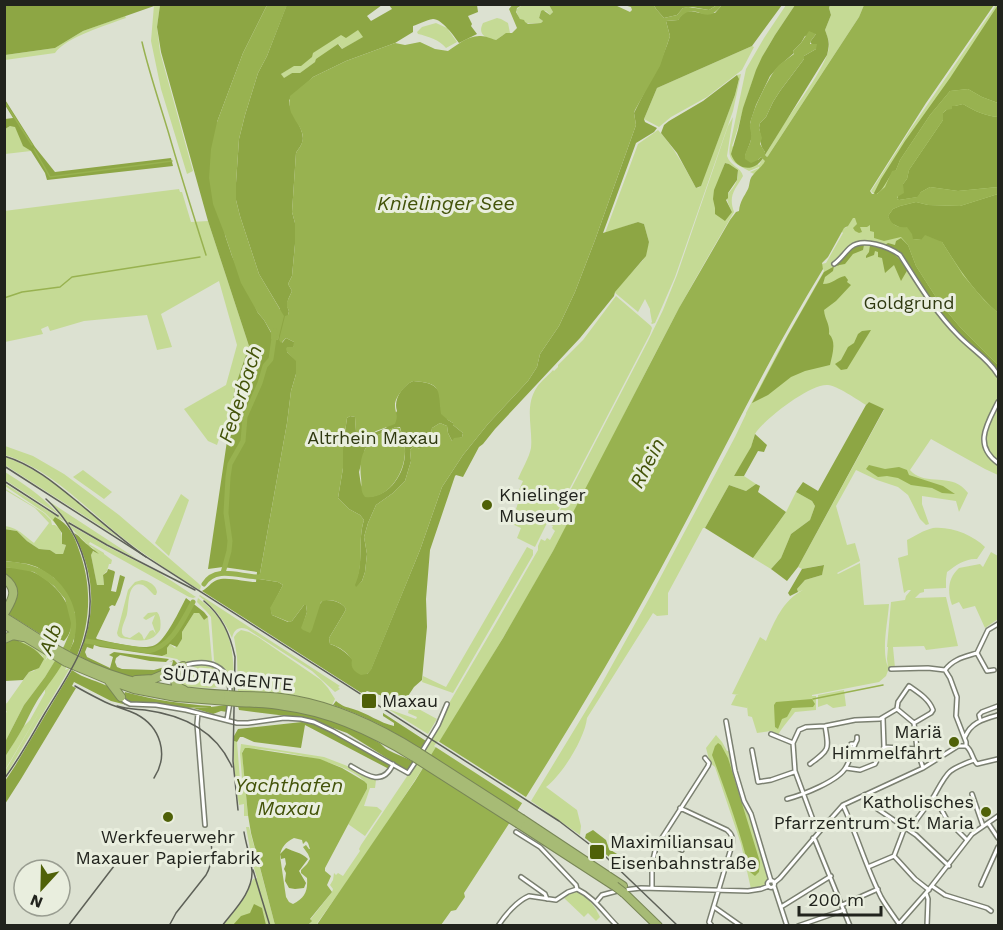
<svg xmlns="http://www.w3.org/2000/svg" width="1003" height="930" font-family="'Work Sans',sans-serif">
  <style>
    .green { fill: #c5da95; fill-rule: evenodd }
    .forest { fill: #8da644; fill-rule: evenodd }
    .water { fill: #98b250; fill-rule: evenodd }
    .pier { fill: #dce1d1 }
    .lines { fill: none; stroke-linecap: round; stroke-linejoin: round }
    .stream { stroke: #98b250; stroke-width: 1.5 }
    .river { stroke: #98b250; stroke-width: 5 }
    .street-casing { stroke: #7b8071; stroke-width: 6 }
    .highway-casing { stroke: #788656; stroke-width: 10 }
    .street { stroke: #fff; stroke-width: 3 }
    .highway { stroke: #a7bb75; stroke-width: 8 }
    .tram { stroke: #5e6158; stroke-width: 1.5 }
    .rail { stroke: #5e6158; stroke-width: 1.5 }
    .highway-bridge-casing { stroke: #788656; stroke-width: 10; stroke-linecap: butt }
    .highway-bridge { stroke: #a7bb75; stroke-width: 8 }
    .poi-dot { fill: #4f6108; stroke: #e9eede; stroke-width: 2 }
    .labels { text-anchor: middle; stroke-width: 6; stroke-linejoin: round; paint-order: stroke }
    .park-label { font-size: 18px; fill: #2f3910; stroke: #e9eede }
    .poi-label { font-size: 18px; fill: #21231d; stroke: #e9eede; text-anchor: start }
    .street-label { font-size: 18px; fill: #21231d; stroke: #e9eede }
    .water-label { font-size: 20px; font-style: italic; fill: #435309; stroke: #e9eede }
  </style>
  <rect width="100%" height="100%" fill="#dce1d1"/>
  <path class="green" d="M 154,5 L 160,5 L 157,27 L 160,52 L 193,171 L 187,174 L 161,89 L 151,41 Z
    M 522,5 L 549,5 L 553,12 L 550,15 L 546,11 L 541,11 L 539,18 L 543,21 L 541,23 C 528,23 521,27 516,10 Z
    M 786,5 L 795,5 C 782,25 766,46 757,70 C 746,95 741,121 732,146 L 759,165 L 763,158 L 765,159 L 766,161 L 761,168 L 754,174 L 750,172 L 759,168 L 759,167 L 749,171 C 736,163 727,162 730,145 L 746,69 L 764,38 Z
    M 830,5 L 864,5 L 859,17 L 768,156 L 767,157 L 765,155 C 771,146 776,136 782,127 C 794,108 825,69 829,48 C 830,41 827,37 825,30 L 831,15 L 829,8 Z
    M 996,5 L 998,5 L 998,475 L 985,469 L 931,439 L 910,470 C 922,485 947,475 961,486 C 964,488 966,491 968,493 L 959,512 L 956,501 L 922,496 L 922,504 L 929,524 L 926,525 L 920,519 L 908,495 L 898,487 L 877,480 L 856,470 L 836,506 L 847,545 L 855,543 L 860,561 L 837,573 L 838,574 L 860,563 L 864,605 L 889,604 C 888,621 881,651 888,667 L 887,659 L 888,647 L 887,647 L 891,602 L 905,600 L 906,596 L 911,590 L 908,590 L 904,593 L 898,558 L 908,555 L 907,540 C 915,536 924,530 933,528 C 951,526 973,535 985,547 L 977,559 C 966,558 956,565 947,572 L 946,579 L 946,588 L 924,589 L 924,592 L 920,593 L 915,598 L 946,597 L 958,646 L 926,650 L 924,646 L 893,647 L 895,668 L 889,668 L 886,676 L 879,682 L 812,695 L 812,696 L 816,696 L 816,710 L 795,712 C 789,720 783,726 778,735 L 771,731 L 757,733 L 752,717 L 748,716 L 747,706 L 747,708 L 731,705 L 736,695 L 739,695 L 732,694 L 760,637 L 766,641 C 774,622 783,600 803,590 L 798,592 L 797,589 L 805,580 L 822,575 L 823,565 L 802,569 L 798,567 L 884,410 L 869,402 L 866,405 C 858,400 836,385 828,385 C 811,383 764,419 755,434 C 753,438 753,443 751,447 C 746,457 740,467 734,476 L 744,476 L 756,484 L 746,491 L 729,485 L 705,528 L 703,528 L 668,593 L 668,615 L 657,616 L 653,613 L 587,718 C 585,738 562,775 546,787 L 577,810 L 581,826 L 580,835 L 531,801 L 596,694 L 651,595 L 735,437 L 746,414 L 746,413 L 779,350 L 824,271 L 821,264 L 826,263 L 843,233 L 841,231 L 844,227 L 846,228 L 853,216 L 876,196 L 871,191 L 912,127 Z
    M 125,16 L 126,18 C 107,25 66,37 55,53 L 5,60 L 5,55 L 55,48 L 83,31 Z
    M 497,18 L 501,19 L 508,23 L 510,33 L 503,35 L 496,40 C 486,38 477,35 483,23 Z
    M 436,23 L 447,28 L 457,42 L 446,48 C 440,40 427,36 418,34 L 417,32 L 422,27 Z
    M 358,29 L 364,37 L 342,49 L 339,44 L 299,74 L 292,73 L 283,79 L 281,74 L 341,34 Z
    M 752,46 L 754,47 L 742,70 L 707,97 L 671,117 L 659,127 L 644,119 L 657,88 Z
    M 741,74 L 733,111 L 675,277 L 655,323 L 652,324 L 651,323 L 652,322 L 650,311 L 650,309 L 645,299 L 638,312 L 614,292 L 643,260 L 649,242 L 644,224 L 638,222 L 605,233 L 638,144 L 658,130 C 674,147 685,168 696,188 L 700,187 L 735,95 L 739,80 L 737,75 Z
    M 733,117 L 727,156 C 730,166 741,167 743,176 C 735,190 728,195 734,212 C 715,245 696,277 678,310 C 635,391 596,473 552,553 C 480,681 402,806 316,925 L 308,926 L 311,921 L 310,920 L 332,892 L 333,889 L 330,885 L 333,880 L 334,873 L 336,875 L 338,873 L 343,876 L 360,851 L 359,849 L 361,845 L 428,745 L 440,724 L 448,705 L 495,625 L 538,550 L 538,546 L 541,539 L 545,541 L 547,538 L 550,540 L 555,531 L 552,528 L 553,526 L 549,524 L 560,510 L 648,341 L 663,310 L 677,275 L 728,126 ZM 725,163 L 729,164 L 738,170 C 738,173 738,177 737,180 C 730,198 721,189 732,212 L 715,214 L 717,183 C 722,177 722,170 725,163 Z
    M 10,126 L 15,126 L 23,145 L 31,151 L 5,154 L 4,129 Z
    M 179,189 L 180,192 L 182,192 L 191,222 L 208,221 L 249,346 L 235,387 L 227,437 L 220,436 L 217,445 L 208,441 L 184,409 L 226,385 L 237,345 L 219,281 L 161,314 L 172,347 L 157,350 L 147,315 L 84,321 L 50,331 L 48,326 L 41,329 L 43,334 L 5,342 L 4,211 Z
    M 616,296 L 651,326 L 652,328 L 650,334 L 559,509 L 547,523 L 535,547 L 517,538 L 521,528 L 512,524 L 518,511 L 516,509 L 518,503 L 514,501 L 523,481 L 518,479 C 522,469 529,458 531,448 C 533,428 524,406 537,387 C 541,381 548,376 553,370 L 554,371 L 558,367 L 558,365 L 583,340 Z
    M 5,446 L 33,456 L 64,474 L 119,515 L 198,583 L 201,586 L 200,590 C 170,572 140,552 113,530 C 80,502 47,468 5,455 Z
    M 5,457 C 49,472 84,508 119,538 L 5,465 Z
    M 83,470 L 112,492 L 104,499 L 73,477 Z
    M 5,472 C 27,486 48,500 64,521 L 55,517 L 56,524 L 59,527 L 45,513 L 5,486 L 4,483 L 58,517 L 58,514 L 5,480 Z
    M 4,488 L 44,513 L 51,520 L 52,525 L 55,525 C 62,530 62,535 62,544 L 66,545 L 63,554 L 56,554 L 50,550 L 39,549 L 27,541 L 17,531 L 5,529 L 5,526 C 19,528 23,535 34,543 L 49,523 L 35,508 L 5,490 Z
    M 796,492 L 812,501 L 815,506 L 810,520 L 791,534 L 781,558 L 771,569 L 753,558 L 786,512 Z
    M 181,494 L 189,500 L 169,556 L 155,543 Z
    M 50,502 L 137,559 L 97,539 L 70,522 L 70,525 L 110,548 L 158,572 L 196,597 L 193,598 L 189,597 L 90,542 L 89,544 L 104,553 L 104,554 L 112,560 L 111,564 L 109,564 L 107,571 L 103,575 L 104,585 L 97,586 L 91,555 L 92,552 L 95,551 L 93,548 C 86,545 84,540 79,536 C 68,526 61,513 50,502 Z
    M 527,547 L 533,550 L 533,555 L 453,693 L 422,682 L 423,676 L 446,687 Z
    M 991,552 L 998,556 L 998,619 L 985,628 L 975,606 L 963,609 L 959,602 L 952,605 C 947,591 948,578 959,568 L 980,564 L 983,567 Z
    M 142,580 C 149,581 156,585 157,592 L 156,595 L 154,595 C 151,592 147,587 143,585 C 127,579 129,606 127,614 C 126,619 121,627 122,633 C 123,637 126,637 130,638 L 139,632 L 142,635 L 144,640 L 150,631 L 153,630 L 156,634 L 152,623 L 155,615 L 146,620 L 143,618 L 148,613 L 157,612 C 161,616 161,625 160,630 C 151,645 136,640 121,638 L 118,636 L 117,633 L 128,590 L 135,582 Z
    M 200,595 L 340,686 L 338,687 L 340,689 L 335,692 L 312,671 L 247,629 C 238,626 234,630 232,638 C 224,620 215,608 199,596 Z
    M 198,598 C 233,624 234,650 234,691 L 232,691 C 233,671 222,673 214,660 L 211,617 L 206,611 L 197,602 Z
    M 194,613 L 199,613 L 204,620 L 208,617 L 212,661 L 210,662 L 195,662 L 184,664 L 177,659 L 162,656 L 167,654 L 167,648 L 170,644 L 175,648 L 182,639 L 182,632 Z
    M 241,630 L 249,632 L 258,637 L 321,680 L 328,688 L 335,699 L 332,705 L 284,695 L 238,691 L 237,657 L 234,637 L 237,633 Z
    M 15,638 L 24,641 L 21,639 L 22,639 L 47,654 L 29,645 L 47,656 L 45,661 L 48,657 L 55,661 L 45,677 L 24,705 L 5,742 L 5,715 L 7,711 L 5,712 L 5,704 L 7,703 L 29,672 L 34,671 L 43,656 L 27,645 L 13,639 L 7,642 L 5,644 L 5,642 Z
    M 61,664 L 67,666 L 65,670 L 70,668 L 5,777 L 5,771 L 43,706 L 5,770 L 5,757 L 24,726 L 30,720 L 45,693 L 45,689 Z
    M 199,665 C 215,666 224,669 228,686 L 211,688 L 181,687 L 176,676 L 182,669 Z
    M 844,690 L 846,706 L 833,708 L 827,704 L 818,707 L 818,695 Z
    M 415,707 L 437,719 L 428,734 L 388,709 L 416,719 L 417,717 L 408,713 L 409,709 L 411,710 Z
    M 716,735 L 722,742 L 727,751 L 729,751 L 734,773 L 747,810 L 748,811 L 768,878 L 766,885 L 751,889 L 741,844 L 715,767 L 710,763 L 706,748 Z
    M 234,741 L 237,742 L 240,780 L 242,778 L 240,753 L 241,744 L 324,757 L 350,767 L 368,778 L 376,780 L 375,788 L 370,788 L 364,806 L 377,807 L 382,811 L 365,836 L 348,824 L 367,789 C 366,786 365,782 363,780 C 343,760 275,750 247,748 L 242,752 L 248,816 L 244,816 L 244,804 L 239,805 C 235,784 233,763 234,741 Z
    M 246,827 L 249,827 L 275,925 L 223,926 L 245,897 L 253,879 L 257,878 L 253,865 Z
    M 577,891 C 587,896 595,906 600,917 L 596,921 L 588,913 L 584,917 L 564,898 L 570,893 Z"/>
  <path class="forest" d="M 287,4 L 382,5 L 367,16 L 371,21 L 392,9 L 389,5 L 394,5 L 396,6 L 398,4 L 477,5 L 478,12 L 468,16 L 472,24 L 471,26 L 477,34 L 459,43 C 454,36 442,19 433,19 C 426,20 419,24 413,26 L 413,32 L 395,43 L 346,61 L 313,77 L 289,100 C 289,116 309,131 301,145 C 300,148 297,150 296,153 L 292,212 L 295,223 L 295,244 L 292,276 L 288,284 L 292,291 C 289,298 285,303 289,311 L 282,343 L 286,338 L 294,342 L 294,346 L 287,352 L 297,361 L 296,374 L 291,391 L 287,423 L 259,579 L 278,582 L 283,585 L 271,608 L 272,615 L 288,622 L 292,621 L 304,605 L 306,605 L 307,612 L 302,628 L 323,600 C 332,600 341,601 346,609 L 344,613 L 329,638 L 330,644 C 346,649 355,663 367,674 L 371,669 L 420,550 L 442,487 L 463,455 L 488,424 L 528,381 L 537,367 L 540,354 L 559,326 L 575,292 L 595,240 L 636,125 L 634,113 L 663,55 L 667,45 L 670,36 L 666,21 L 678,20 C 685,10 687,10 700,13 C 704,14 710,13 715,13 L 722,5 L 782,5 L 752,46 L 657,88 L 644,119 L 645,122 L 657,128 L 654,132 L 636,143 L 603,233 L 638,222 L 644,224 L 649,242 L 646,256 L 615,292 L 614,296 L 580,338 L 495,429 L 483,444 L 479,447 L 463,477 L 456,475 L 455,476 L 430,550 L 426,599 L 427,627 L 422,680 L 414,687 L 408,696 L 405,697 L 404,700 L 386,697 L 367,691 L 363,694 L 202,591 C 208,588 211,582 217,580 C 226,576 245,582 256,582 L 257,572 L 223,567 L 208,569 L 235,387 L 249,346 L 208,221 L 161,52 L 157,27 L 160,5 L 267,5 L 243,53 L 217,122 L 225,235 L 232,256 L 258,313 L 264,320 L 274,338 L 278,340 L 280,309 L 259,274 L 240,216 L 236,200 L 236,183 L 239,139 L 245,115 L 258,73 L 267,56 ZM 358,30 L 363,37 L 342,49 L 338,44 L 316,59 L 315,62 L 300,73 L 292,73 L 284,78 L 281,74 L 294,66 L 301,66 L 312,57 L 313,53 L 341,35 L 346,38 Z
    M 4,5 L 5,4 L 157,5 L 83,31 L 55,48 L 5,55 Z
    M 654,5 L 717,5 L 709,10 L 692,7 L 683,8 L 677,15 L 664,18 L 656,9 Z
    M 795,5 L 830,5 L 829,8 L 831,15 L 825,30 C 829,41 830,43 827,55 L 765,155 L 765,152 C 758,144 762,137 759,128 L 760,123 L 766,117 L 773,102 L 780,91 L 804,59 L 804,56 L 816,49 L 810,42 L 816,34 L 805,36 L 801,43 L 793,51 L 794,53 L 779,66 L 770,76 L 756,105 L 750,123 L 752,136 L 750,143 L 745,156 L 758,160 L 761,157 L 763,158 C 753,174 736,169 731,154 L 738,130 L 743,108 L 756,70 L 762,57 L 775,35 Z
    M 998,5 L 998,103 L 982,97 L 968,89 L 950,91 L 930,115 L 900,160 L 896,170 C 887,176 886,189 875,195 L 874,193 L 881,179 L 905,141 L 950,78 Z
    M 737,75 L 739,79 L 735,95 L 701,186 L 696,188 L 677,153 L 661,133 L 664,125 L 669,121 L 703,101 Z
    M 4,98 L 35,147 L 55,172 L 171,158 L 173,166 L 47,180 L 45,173 L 31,151 L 23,146 L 15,127 L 10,126 L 5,129 L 5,119 L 13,118 L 5,105 Z
    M 963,104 C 974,111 986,116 998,117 L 998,187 L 958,191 L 930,187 L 921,192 L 918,197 L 899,200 L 897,199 L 903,184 L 907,179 L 909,170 L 943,120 L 943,113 L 952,105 L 955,106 Z
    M 725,163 L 729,164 L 738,170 L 737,180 L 728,193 L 728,198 L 726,200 L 732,212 L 725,221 L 715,214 L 715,208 L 713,199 L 714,190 Z
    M 998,194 L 998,313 C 974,292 959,269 942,242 L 912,239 L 899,227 L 891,223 L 888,216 L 893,209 L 900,206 L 916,202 L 928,205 L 960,206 Z
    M 901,238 L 908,245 L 916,266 L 939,302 L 960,327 L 998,365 L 998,375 L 959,336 L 937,311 L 900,255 L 898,250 L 897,252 L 885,245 L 888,243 L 895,245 L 896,241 Z
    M 860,245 L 864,245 L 863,250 L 853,254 L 845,264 L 834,266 L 833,271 L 825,277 L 823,284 C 833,284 837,277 845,276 L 848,280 L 847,282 L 851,285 L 836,301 L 824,310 C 825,321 830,323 829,334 C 837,342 832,355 830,365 L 805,371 L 791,377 L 768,395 L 752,403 L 788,335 L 824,272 C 829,269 836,266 841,261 C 848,255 850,248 860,245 Z
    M 870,245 C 888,247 897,255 908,269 L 901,281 L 894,265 L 885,273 L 882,258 L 878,257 L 878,252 L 875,251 L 874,255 L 866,258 L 866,256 L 869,252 Z
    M 871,330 L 847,369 L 841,370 L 835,364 L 841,360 L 848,347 L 854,343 L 858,334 L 862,331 Z
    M 413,381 C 429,382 443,385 440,405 L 448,420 L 453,423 L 453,425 L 463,433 L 462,437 L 452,441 L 448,433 L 447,426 L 440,423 L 432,428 L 429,447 L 420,449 L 414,446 L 410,450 L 411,461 L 405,481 L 393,493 L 376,505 L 368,523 L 364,537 L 367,554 L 365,572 L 362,581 L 357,587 L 355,587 L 354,585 C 365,564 357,541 364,520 L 360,515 L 349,509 L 338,498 L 343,468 L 343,446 L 347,418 L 350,416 L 355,417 L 356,432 L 371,434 L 386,428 L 397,411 C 393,400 402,386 413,381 ZM 396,427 L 400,427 C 402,435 405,443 405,450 C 406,472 391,496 368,497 L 361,485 L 359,472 L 365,449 L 378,435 Z
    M 869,402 L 884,409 L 798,567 L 787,581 L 771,569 L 781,558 L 791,534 L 810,520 L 815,506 L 812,501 L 796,492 L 803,482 L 818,491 L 866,405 Z
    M 755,434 L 767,445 L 764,452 L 758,451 L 744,476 L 734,476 L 751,447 Z
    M 756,484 L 760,486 L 758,492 L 786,512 L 753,558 L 705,528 L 729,485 L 746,491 Z
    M 55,517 C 69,524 74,535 79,550 C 92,585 91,621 77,656 L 69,651 L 74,641 L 75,613 L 54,578 L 37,567 L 28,564 L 5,561 L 4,529 L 17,531 L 27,541 L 39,549 L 50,550 L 56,554 L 63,554 L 66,545 L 62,544 L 62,533 L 53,520 Z
    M 74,533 C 80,536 82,541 88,545 C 92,549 95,550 99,554 L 93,551 L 91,555 L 97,585 L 104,585 L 103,575 L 107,572 L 108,569 L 114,571 L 115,572 L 111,591 L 116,592 L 120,575 L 125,577 L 120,595 L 115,606 L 112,605 L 109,607 L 110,609 L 96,638 L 97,639 C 111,642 143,651 155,645 C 166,640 180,609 186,598 L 204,612 L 208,617 L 204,620 L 199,613 L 194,613 L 182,632 L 182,639 L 177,647 L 170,644 L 167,648 L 167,654 L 162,656 L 100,647 L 94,645 L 93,649 L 87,647 L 85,652 L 87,657 L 110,668 L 113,657 L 109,655 L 114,652 L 169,659 L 166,662 L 150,661 L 120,655 L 116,658 L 115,662 L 117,667 L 122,669 L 154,670 L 172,665 L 173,661 L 169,662 L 174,660 L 179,665 C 171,669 162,674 153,677 C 131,684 99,666 79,656 C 97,612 95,575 74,533 Z
    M 824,565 L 822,575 L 805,580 L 797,589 L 798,592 L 790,596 L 788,593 L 802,569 Z
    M 4,567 C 14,568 25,568 33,572 C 56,581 86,618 64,641 C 58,638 52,639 45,637 L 8,614 L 15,600 L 5,575 Z
    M 13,639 C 25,643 37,649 44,659 L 39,668 L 29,672 L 23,680 L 5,681 L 4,644 L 9,640 Z
    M 72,670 C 84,679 99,681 111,688 C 114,690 124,702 127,705 L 111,701 L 74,682 L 72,686 L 76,688 L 21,779 L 5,804 L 5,781 L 15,766 Z
    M 125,692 C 154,700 182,704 211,706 L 211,707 L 226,705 L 227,706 L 227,712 L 221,711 L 213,714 L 193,708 L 209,707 L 185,708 L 157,703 L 129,702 L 125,699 L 124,695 Z
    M 336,701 C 342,706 346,707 353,709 C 367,713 380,723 394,726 L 394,723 L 383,716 L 383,713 L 426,741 L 421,749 L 420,749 C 393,730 364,716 333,705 Z
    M 238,706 C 275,707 315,711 348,727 C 358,731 368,736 378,742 C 382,744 384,748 388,750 C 397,755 405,757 414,762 L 409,769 L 406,770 L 347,733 L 317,722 L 303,718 L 239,710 Z
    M 302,722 L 314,724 L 325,729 L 389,763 L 391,767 L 389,769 L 305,725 L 301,748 L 254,742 L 243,737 L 240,737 L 237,742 L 234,741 L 234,736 L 238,729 Z
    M 593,830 L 606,840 L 609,849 L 630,862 L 628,865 L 620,860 L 612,859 L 585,838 L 586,834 Z
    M 286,848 C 294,852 301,852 308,859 L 299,871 L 306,883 L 304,888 L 295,889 L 289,888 L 285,881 L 286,873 L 284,869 L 286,864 L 285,858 L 281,859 L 280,854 Z
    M 254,904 L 262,908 L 266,925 L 233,925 L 241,916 L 250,913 Z"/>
  <path class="water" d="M 513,4 L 522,5 L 517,8 L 516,12 L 520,19 L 524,20 L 525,22 L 528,24 L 541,23 L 543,21 L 539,18 L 541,11 L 543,10 L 550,15 L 553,12 L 549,5 L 615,5 L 630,12 L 632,10 L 631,7 L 624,5 L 654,5 L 656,9 L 664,18 L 677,15 L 683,8 L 688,7 L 709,10 L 717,5 L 722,5 C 720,7 718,10 715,12 C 702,22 694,0 678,20 L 666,21 L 670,36 L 660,66 L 635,110 L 634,113 L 636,125 L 595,240 L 575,292 L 559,326 L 540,354 L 537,367 L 528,381 L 488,424 L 463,455 L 442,487 L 420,550 L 371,670 L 367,674 L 361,675 C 355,672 350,668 352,660 C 347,652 340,647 330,644 L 329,638 L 344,613 L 346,609 C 341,601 329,598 321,602 L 312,630 L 310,633 L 303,630 L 301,628 L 307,612 L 306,605 L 304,605 L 292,621 L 289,622 L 272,615 L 270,608 L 283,585 L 278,582 L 259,579 L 287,423 L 291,391 L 296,374 L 296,361 L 287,352 L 286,349 L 287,347 L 293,347 L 294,342 L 286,338 L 281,343 L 279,340 L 285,316 L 288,315 L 289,311 L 287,307 L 287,302 L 292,291 L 288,284 L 292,276 L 295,244 L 295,223 L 292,212 L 296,153 C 297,150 300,148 301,145 C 307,133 297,125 293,116 C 289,110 289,103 290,96 L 313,77 L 346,61 L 395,43 L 405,45 L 420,42 L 435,49 L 448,51 C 458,44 469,35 481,36 C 486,36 492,39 496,40 L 506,33 L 512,33 L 517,28 L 509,9 ZM 413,381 C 442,383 438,389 441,414 L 448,420 L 453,423 L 453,425 L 463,433 L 462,437 L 454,438 L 452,441 L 448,433 L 447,426 L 440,423 L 432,428 L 429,447 L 423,446 L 420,449 L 414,446 L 410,450 L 411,461 L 405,481 L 393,493 L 376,505 L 368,523 L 364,537 L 367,554 L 365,572 L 362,581 L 356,587 L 355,585 C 365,564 357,541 364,520 L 360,515 L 349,509 L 338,498 L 343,468 L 343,446 L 347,418 L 350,416 L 355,417 L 356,432 L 362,436 L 369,436 L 376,431 L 395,424 C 399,414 395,414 395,405 C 395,397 406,384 413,381 Z
    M 267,5 L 287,5 L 267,56 L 258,73 L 245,115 L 239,139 L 236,183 L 236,200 L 240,216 L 259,274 L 284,316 L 278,340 L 271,339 L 271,332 L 264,320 L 258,313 L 241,283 L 225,235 L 213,204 L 209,178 L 211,149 L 217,122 L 243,53 Z
    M 864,5 L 994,5 L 926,103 L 870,191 L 872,194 L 877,194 L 885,187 L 892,171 L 896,170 L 900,160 L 930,115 L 950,91 L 968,89 L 982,97 L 998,103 L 998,117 C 986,116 974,111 963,104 L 955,106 L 952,106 L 952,109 L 946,110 L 943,113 L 943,120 L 909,170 L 907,179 L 903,184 L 904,193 L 897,197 L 897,199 L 899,200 L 917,197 L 921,192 L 930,187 L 958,191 L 998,187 L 998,194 L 960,206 L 928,205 L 916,202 L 900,206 L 893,209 L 888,216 C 892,225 897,228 907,227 L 912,234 L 913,239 L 921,240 L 925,235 L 942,242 L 963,275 L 984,300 L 998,313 L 998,365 L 960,327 L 939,302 L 916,266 L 908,245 L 901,237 L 884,241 L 874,238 L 874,232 L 870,231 L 870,225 L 867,227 L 860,227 L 862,232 L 859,233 L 855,231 L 853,228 L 857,224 L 855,218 L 853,218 L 848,226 L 844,228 L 828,257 L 822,263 L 823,269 C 763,367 714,471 659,572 C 599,682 533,788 464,893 L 465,897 L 456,910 L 451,911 L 441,925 L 316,926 L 415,781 L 503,638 L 553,551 L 679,308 L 730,220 L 736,212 L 739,211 C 740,201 744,197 748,189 C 750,184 749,179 753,175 C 757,170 762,167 765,161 L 761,157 L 758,160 L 751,163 L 745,159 C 744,151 751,146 751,137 C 752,133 749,128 750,124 C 752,111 770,74 779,65 C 784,61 789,58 794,54 L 793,51 L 801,43 L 809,31 L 816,34 L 810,42 L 810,44 L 817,44 L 816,49 L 804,56 L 804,59 L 780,91 L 773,102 L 766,117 L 760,123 L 759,128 L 762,138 L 760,144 L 765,152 L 765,155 L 767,157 L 768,156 L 859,17 Z
    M 396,427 L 400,428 C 402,435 405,443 405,451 C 405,472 389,500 365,497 C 360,491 362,486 361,478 C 359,460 362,447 378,435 C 383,432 390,430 396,427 Z
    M 869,465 L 885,469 L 899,467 L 907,470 L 909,475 L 943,486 L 955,494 L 942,493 L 932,488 L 911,485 L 898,478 L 887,476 L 878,477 L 866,469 Z
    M 5,561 C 15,562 26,563 36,567 C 65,578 84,612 73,642 C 67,662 48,684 37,701 C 32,709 28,718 24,726 C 18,737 11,747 5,757 L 5,742 L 24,705 L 45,677 L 64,646 L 70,632 L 71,623 L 65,599 L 54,586 L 34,572 L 5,567 Z
    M 812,699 L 815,704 L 813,707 L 792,708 L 787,717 L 782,719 L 778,729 L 775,727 L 774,705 L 776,702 Z
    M 718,743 L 721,745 L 728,758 L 760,862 L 759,872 L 755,876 L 750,872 C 740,831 727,795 712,755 L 715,746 Z
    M 245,748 L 249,748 L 320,759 L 342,768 L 364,781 L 367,784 L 367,789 L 325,868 L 325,871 L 331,876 L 327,885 L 332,892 L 310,919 L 312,921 L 308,925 L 275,925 L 251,833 L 248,815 L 242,753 ZM 294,838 L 302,840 L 303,844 L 306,841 L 308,843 L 310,849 L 309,849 L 306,845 L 303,847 L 308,854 L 310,859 L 307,864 L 301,870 L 301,873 L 307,878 C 308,891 305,898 293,904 L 289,902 L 286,897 L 280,856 C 281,847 286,842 294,838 Z"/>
  <path class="pier" d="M 438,741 L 529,799 L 525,805 L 434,746 Z"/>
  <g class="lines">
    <path class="stream" d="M 142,42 C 149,72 159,101 168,131 C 180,173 193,214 206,255
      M 4,101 L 32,145
      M 34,149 L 50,177 L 172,161
      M 4,298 L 22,292 L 60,287 L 72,277 L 200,257
      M 813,699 L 883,685"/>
    <path class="river" d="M 223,573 L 229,551 L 230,541 L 226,513 L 228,477 L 230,464 L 243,441 L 245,417 L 260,383 L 265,366 L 271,359 L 275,331
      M 204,584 C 216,565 240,577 259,577
      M 86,641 L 148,651 C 171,648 183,620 193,602"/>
    <g class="street-casing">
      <path id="street" d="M 834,264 C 841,259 845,252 851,247 C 863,237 889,247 900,255 C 918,283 935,312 958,335 C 971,349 988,358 998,375
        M 998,402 C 987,424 973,445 998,463
        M 977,653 L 988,630 L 998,624
        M 977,653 L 987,671 L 994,670
        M 183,666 C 209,658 231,665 230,695
        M 891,669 L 928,668 L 945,670
        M 945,670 L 950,678 L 957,697 L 956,716 L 966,742 L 966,746
        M 945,670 C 953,659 964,657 977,653
        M 122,699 L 126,702 L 130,704 L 156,705 L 186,710 L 237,723 L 248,723 L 284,718 L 301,719 L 314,722 L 333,731 L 408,773 L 416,761
        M 897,709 L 898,702 L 909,686 C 919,693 929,699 933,710 L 931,713 L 914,723
        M 897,709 L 914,723 L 917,749 L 923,768
        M 198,713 L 197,724 L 205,825
        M 980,719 L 979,715 L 982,712 L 998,706
        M 227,720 L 230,702
        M 726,721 L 735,771 L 744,801 L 751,814 L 771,881
        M 771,734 L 793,743
        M 965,737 C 971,722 984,719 998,715
        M 966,746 C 972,750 972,759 977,764 L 998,759
        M 884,747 L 917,749
        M 853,749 L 850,746 L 851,744 L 855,744
        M 752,750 L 758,782 L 771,780 L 794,772
        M 421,753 L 438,725 L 447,704
        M 810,764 C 830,749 829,750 825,726
        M 351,766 C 366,775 383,787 393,764
        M 846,768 L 860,770 L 875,764 L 884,747 L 883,718
        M 972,794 L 983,826
        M 864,795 L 873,806 L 916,835 L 949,866
        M 787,799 C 802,795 839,781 846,767 C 851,759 852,749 857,740 L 857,737
        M 843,805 C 857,835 866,867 881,897 C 886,906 893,915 899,924
        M 680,808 L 727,830 C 733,835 733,839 732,845 L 709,922 L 712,926
        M 988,823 L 998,838
        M 909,830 L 934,796
        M 820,831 L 816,828 L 795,771 L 793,743 L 799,730 L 806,727 L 825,726 L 855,720 L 880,719 L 897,709
        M 516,832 L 540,847 L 576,885 L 577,889 C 594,897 603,912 617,926
        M 813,838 L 815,840 L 850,926
        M 661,839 L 682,850
        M 967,840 L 947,820 L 934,796 C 948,771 947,770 974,760
        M 894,856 L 915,879 L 929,890
        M 894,856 L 905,827
        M 868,867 L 894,856
        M 521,877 L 545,894 L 547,899
        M767.5 884a3.5 3.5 0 1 1 7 0a3.5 3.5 0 1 1-7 0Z
        M 774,883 L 780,878 L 820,831 L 843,805 L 923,768 L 958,746 L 966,746
        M 981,885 L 998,847
        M 774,886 L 787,926
        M 932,886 L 945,895 L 987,908 L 991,911
        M 652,888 L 652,864 L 656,847 L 708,766 L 709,763 L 705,758
        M 624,890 L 641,888 L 748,891 L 761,889 L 769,886
        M 926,893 L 928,899 L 927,926
        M 597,901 L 602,895 L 617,891
        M 842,905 L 878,889
        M 714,907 L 741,926
        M 781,907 L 831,876
        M 498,926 C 505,915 517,901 529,896 L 556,900 L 568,892 L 577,889
        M 798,926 L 844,910
        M 897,926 L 926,893 L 972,834 L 998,816"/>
    </g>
    <g class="highway-casing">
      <path id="highway" d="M 4,578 C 20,590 12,600 4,614
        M 4,617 C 27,631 48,646 72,658 C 123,684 171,692 228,695
        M 4,624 L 66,662 L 114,682 L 134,689 L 176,697 L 228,701
        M 4,639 L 13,635 L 23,637
        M 179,668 C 172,677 173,686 184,690
        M 136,680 L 153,679 L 183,666
        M 109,681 L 121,697
        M 239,696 C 257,696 276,696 294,700 C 339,708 380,728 418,752
        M 238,702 C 254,703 270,703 285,706 C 332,712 374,732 414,757
        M 522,819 L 623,886
        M 519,824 L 613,885
        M 624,893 L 658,926"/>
    </g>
    <use href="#street" class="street"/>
    <use href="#highway" class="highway"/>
    <path class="tram" d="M 4,456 C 34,465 57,485 80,504 C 102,522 123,541 146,557
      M 4,481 L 58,516
      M 69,523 L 107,545 L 195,590"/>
    <path class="rail" d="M 4,466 L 559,821 L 606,857 L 678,926
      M 204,601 C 222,616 230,634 235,657 L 233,761 L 238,810
      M 75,686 C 85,692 95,697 105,702 C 115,707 126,709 136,714 C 161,727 169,755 154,778
      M 117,706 C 126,709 135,709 145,710 C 183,715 216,730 232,767
      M 4,779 C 20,758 32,735 45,713 C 57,693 70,674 79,654 C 102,601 88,537 46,499
      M 253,870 L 270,926
      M 68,926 L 124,853
      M 169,926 L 176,913 L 206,875 C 214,861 212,848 210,833
      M 222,926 C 234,910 253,892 252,871 C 251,858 246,845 244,832"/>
    <g class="highway-bridge-casing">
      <path id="highway-bridge" d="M 228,695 L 239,696
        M 228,701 L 238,702
        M 418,752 L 522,819
        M 414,757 L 519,824
        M 615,886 L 624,893"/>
    </g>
    <use href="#highway-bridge" class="highway-bridge"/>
  </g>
  <g class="poi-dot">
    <circle cx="487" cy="505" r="6"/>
    <rect x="361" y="693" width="16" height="16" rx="3"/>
    <circle cx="954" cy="742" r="6"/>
    <circle cx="986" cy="812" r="6"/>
    <circle cx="168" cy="817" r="6"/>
    <rect x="589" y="844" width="16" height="16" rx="3"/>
  </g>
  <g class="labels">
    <g class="park-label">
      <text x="909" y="309">Goldgrund</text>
      <text x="373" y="444">Altrhein Maxau</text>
    </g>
    <g class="poi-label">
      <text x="499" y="501">Knielinger<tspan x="499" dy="21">Museum</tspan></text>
      <text x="382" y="707">Maxau</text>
      <text x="942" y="738" text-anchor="end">Mariä<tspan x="942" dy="21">Himmelfahrt</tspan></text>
      <text x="974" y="808" text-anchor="end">Katholisches<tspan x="974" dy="21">Pfarrzentrum St. Maria</tspan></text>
      <text x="168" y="843" text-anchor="middle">Werkfeuerwehr<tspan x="168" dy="21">Maxauer Papierfabrik</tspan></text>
      <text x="610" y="848">Maximiliansau<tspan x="610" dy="21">Eisenbahnstraße</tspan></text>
    </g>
    <g class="street-label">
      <text transform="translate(228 679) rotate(5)" y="6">SÜDTANGENTE</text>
    </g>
    <g class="water-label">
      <text x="446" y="210">Knielinger See</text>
      <text transform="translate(240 394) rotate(-72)" y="7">Federbach</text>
      <text transform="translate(647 463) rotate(-63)" y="7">Rhein</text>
      <text transform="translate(50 639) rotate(-69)" y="7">Alb</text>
      <text x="289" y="792">Yachthafen<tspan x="289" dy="23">Maxau</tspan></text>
    </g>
  </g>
  <rect width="1003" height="930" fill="none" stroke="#21231d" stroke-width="12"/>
  <g transform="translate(42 888) rotate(202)"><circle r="28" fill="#e9eede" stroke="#999d91" stroke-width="1.5"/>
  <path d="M0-4.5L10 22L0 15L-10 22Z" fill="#4f6108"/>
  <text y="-9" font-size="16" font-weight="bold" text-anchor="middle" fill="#21231d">N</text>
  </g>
  <path d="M799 906v9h82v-9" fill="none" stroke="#21231d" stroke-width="3"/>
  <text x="808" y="906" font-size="18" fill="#21231d" stroke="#e9eede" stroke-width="4.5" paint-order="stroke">200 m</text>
</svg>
